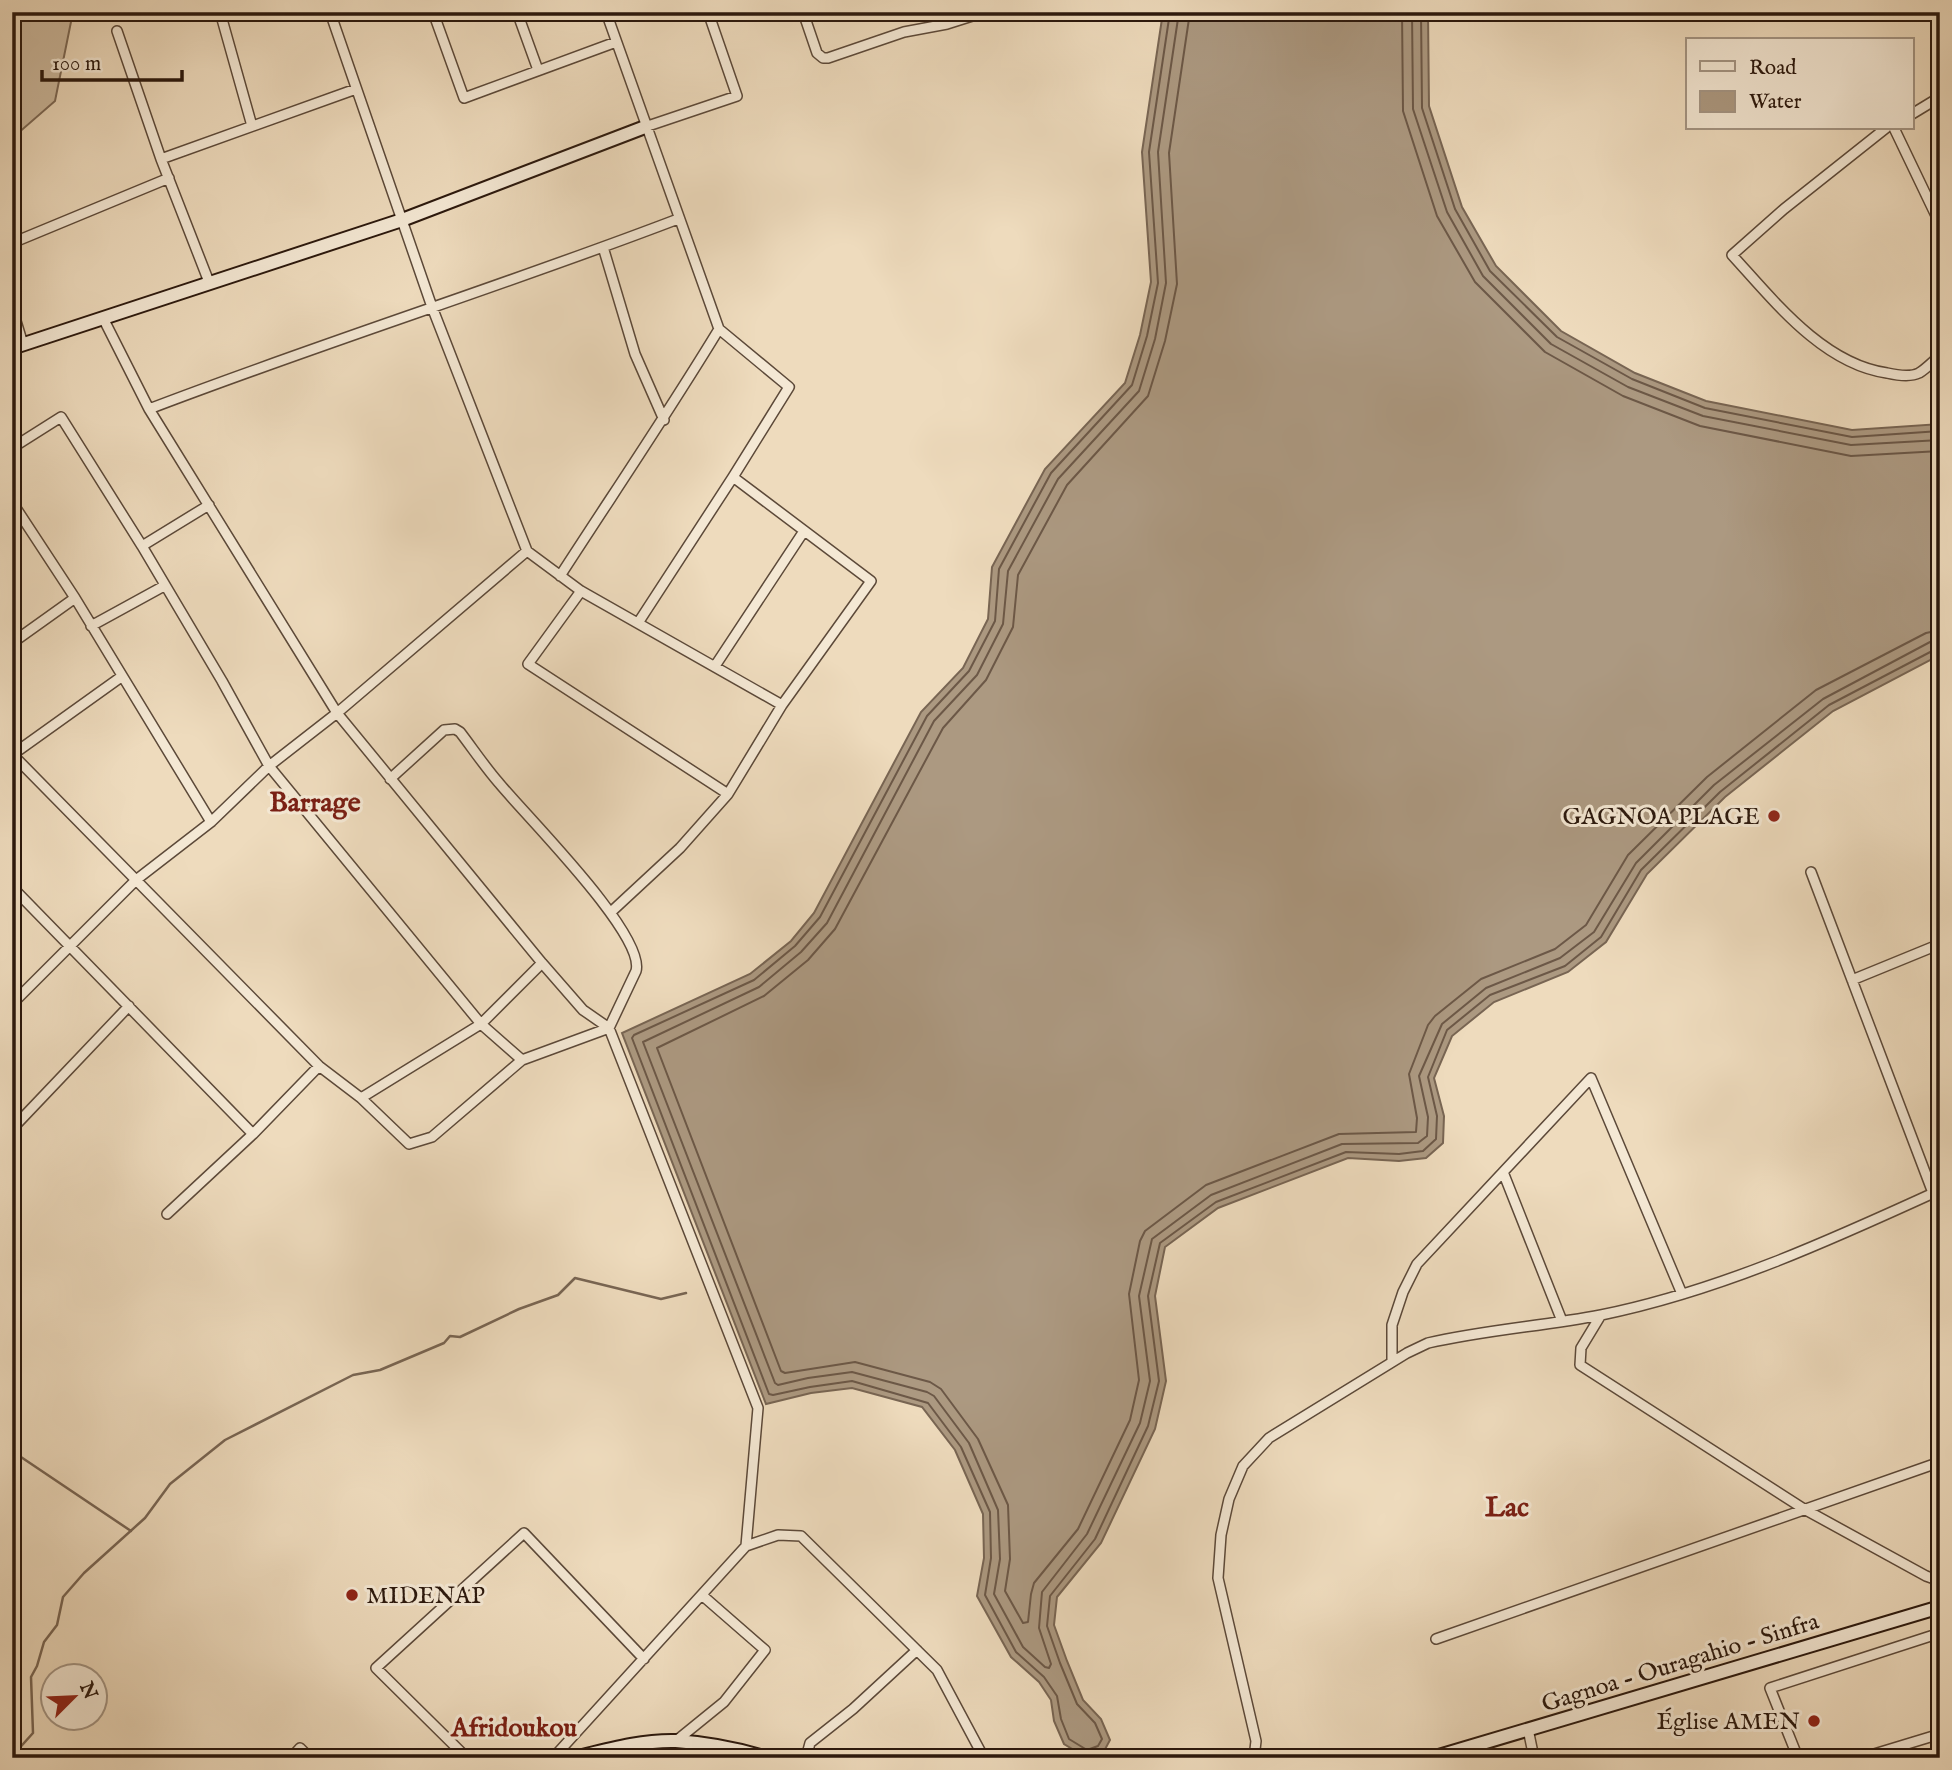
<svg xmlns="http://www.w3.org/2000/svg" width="1952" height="1770" font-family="'IM FELL English',serif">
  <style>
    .green { fill: #cdba9f; stroke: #7c6956; stroke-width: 2 }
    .water { fill: #ac9981; stroke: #786553; stroke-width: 2 }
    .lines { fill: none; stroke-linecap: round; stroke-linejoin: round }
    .shore { stroke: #6c5847; stroke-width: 2 }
    .stream { stroke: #786553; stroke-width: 2.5 }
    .street-casing { stroke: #5c4939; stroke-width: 12 }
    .secondary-casing { stroke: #2b180d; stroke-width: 16 }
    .street { stroke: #f4e8d4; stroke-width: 9 }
    .secondary { stroke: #f4e8d4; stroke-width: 12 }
    .poi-dot { fill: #8f2418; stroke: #f4e8d4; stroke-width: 2.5 }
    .labels { text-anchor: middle; stroke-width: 6; stroke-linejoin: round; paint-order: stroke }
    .poi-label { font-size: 24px; fill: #2b180d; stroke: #f4e8d4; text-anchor: end }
    .street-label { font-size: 24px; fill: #2b180d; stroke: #f4e8d4 }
    .neighbourhood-label { font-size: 26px; font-weight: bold; fill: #7a1f14; stroke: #f4e8d4 }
    .quarter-label { font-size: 28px; font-weight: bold; fill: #7a1f14; stroke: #f4e8d4 }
  </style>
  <rect width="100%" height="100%" fill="#eedbbd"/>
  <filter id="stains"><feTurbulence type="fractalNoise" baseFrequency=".00286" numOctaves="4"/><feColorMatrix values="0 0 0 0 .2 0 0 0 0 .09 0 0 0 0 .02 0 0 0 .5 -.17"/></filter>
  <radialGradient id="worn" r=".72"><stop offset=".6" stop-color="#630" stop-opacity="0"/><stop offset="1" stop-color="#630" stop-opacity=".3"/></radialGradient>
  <path class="green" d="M 12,12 L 73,12 L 55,101 L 16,135 L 12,131 Z"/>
  <path class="water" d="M 1163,12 L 1428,12 L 1429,106 L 1462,207 L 1496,266 L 1561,331 L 1635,373 L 1706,401 L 1852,430 L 1940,424 L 1940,655 L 1833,711 L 1725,797 L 1647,874 L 1606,942 L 1568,972 L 1494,1002 L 1452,1036 L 1434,1078 L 1444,1116 L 1443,1143 L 1426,1158 L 1399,1161 L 1348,1158 L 1218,1208 L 1165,1247 L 1155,1296 L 1166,1381 L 1155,1429 L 1101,1543 L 1057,1597 L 1054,1625 L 1067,1661 L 1083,1700 L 1101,1719 L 1110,1740 L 1103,1753 L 1084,1756 L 1064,1744 L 1054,1721 L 1051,1700 L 1039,1682 L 1011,1657 L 977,1596 L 984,1558 L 983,1514 L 955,1450 L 922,1407 L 852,1388 L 811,1393 L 766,1404 L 622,1033 L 750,974 L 791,941 L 814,913 L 921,712 L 963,668 L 988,619 L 992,567 L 1045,469 L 1125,383 L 1140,335 L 1151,282 L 1142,152 Z"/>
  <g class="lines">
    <path class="shore" d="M 1170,12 L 1149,152 L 1158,283 L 1147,336 L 1132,385 L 1051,473 L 999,569 L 995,621 L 969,671 L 927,716 L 820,917 L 795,946 L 754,980 L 634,1035 L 632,1038 L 769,1394 L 773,1395 L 810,1387 L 852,1381 L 928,1403 L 961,1447 L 990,1512 L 991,1558 L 985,1595 L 1016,1652 L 1044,1677 L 1057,1696 L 1061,1719 L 1069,1739 L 1087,1750 L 1098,1746 L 1102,1739 L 1095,1723 L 1077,1704 L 1060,1663 L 1047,1626 L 1050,1596 L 1095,1539 L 1148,1426 L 1159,1381 L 1148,1296 L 1160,1243 L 1216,1202 L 1346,1152 L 1399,1154 L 1423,1151 L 1436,1139 L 1437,1116 L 1428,1077 L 1447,1030 L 1490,995 L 1565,966 L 1601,937 L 1641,870 L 1720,792 L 1829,705 L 1934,650 L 1940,649
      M 1179,12 L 1158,152 L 1166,283 L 1155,339 L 1139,391 L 1058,479 L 1008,571 L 1003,624 L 977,675 L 934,721 L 827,923 L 801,952 L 759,987 L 643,1042 L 775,1383 L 778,1385 L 808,1378 L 852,1372 L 927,1392 L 934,1396 L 969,1443 L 998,1510 L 1000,1559 L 994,1594 L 1023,1647 L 1045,1667 L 1049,1668 L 1051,1664 L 1039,1628 L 1042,1592 L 1087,1534 L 1140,1423 L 1150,1381 L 1139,1296 L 1152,1239 L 1211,1195 L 1342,1144 L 1418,1143 L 1427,1136 L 1428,1117 L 1419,1076 L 1442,1024 L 1486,988 L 1560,958 L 1594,932 L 1636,863 L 1714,785 L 1823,699 L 1930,642 L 1940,641
      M 1190,12 L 1169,153 L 1177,284 L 1165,341 L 1148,396 L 1067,485 L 1018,575 L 1013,627 L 986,680 L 943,728 L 835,929 L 808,960 L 764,996 L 657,1048 L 781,1371 L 785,1373 L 855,1362 L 930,1382 L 941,1389 L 978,1439 L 1008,1505 L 1010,1559 L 1005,1591 L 1023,1623 L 1028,1622 L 1031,1594 L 1034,1583 L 1078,1529 L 1130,1420 L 1139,1380 L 1129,1294 L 1140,1241 L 1145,1231 L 1206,1185 L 1339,1134 L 1416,1132 L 1417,1118 L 1409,1074 L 1428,1025 L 1435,1016 L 1481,979 L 1555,949 L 1586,925 L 1628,855 L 1707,777 L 1816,690 L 1926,633 L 1940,630
      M 1402,12 L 1403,111 L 1437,216 L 1475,282 L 1545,352 L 1623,396 L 1700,426 L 1851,456 L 1940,451
      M 1412,12 L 1413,109 L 1447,212 L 1483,276 L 1551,344 L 1628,387 L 1703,416 L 1851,445 L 1940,440
      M 1421,12 L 1422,108 L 1455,209 L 1490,271 L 1557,337 L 1632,379 L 1705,408 L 1852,437 L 1940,431"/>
    <path class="stream" d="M 12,1451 L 131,1531
      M 16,1758 L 15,1753 L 33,1733 L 31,1677 L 37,1666 L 44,1642 L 57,1625 L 63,1597 L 84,1573 L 145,1518 L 170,1484 L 225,1440 L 353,1375 L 380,1370 L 444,1343 L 450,1336 L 460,1337 L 519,1309 L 558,1295 L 575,1278 L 661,1299 L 686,1293"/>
    <g class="street-casing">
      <path id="street" d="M 220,12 L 252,126
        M 330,12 L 432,307 L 527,551 L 581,591 L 782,705
        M 433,12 L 464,98 L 616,42
        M 517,12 L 538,70
        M 606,12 L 719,329 L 789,387 L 733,477 L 638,623
        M 803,12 L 817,53 L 823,58 L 828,58 L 904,32 L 947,24 L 985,12
        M 117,31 L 161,159 L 209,282
        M 1912,114 L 1940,97
        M 645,127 L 737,96 L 708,12
        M 1886,128 L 1784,209 L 1732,255 C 1774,301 1823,364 1887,373 C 1896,375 1911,377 1919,373 C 1926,369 1933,361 1940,356
        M 1894,128 L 1940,224
        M 161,159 L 356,89
        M 12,243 L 169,178
        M 603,247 L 635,354 L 664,420
        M 12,308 L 23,344
        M 103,318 L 149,409 L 337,713 L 542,963 L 583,1010 L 609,1028 L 636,971 C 646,935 525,815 499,783 C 485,767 473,749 460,732 L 455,729 L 444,730 L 390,779
        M 149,409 C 324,342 503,286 678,219
        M 12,448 L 61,417 L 142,546 L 222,681 L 269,766 L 481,1024 L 522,1060 L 609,1028 L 758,1408 L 746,1546
        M 12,502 L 75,598 L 211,822
        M 142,546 L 209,505
        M 560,576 C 613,494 668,413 719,329
        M 581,591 L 528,664 L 728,794 L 782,705 L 871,581 L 733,477
        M 91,626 L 164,586
        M 12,643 L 75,598
        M 715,666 L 804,531
        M 12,754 L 319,1066 L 361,1098 L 409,1144 L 432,1137 L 522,1060
        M 12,755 L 121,677
        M 1811,872 L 1933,1193
        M 12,887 L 253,1134
        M 611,912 L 680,848 L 728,794
        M 1852,980 L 1940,944
        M 12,1004 L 136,880 L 211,822 L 269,766 L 337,713 L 527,551
        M 361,1098 L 481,1024 L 542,963
        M 12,1129 L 129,1006
        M 1503,1172 L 1562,1321
        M 167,1214 L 253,1134 L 319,1066
        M 1601,1315 L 1581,1348 L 1580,1365 L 1804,1509 L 1926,1576 L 1940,1581
        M 1392,1362 L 1392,1325 L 1403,1292 L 1417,1264 L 1591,1078 L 1682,1294
        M 1436,1639 L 1940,1462
        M 1528,1729 L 1534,1758
        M 676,1741 L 724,1702 L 765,1650 L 703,1596
        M 291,1758 L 300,1748 L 310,1758
        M 467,1758 L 376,1668 L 524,1533 L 644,1659
        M 553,1758 L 746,1546 L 778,1535 L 801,1536 L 937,1670 L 984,1758
        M 806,1758 L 810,1743 L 853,1709 L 917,1650
        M 1254,1758 L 1256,1741 L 1218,1578 L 1221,1535 L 1229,1499 L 1243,1466 L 1269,1438 L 1407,1353 L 1428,1343 C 1485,1330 1544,1326 1601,1315 C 1719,1291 1831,1240 1940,1190
        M 1798,1758 L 1770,1688 L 1940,1633
        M 1861,1758 L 1940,1734"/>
    </g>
    <g class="secondary-casing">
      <path id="secondary" d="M 12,348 L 402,220 L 645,127
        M 574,1758 C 607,1750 642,1740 676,1741 C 706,1743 738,1749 767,1758
        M 1432,1758 L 1940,1607"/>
    </g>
    <use href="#street" class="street"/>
    <use href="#secondary" class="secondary"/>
  </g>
  <g class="poi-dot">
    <circle cx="1774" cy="816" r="7"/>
    <circle cx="352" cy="1595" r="7"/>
    <circle cx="1814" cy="1721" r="7"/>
  </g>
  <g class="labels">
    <g class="poi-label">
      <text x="1760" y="824">GAGNOA PLAGE</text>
      <text x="366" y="1603" text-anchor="start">MIDENAP</text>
      <text x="1800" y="1729">Église AMEN</text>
    </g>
    <g class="street-label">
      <text transform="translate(1680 1662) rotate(-17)" y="8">Gagnoa - Ouragahio - Sinfra</text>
    </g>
    <g class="neighbourhood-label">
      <text x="514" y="1736">Afridoukou</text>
    </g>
    <g class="quarter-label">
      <text x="315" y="811">Barrage</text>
      <text x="1507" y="1516">Lac</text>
    </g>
  </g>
  <rect width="1952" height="1770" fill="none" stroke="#eedbbd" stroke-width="42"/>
  <rect x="14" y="14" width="1924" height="1742" fill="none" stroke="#2b180d" stroke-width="3.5"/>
  <rect x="21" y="21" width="1910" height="1728" fill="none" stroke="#2b180d" stroke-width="2"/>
  <rect x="1686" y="38" width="228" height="91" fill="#f4e8d4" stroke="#a49584" stroke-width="2"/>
  <rect x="1700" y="61" width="35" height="10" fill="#f4e8d4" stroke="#a49584" stroke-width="2"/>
  <text x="1749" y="74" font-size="21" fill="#2b180d">Road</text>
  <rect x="1700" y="91" width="35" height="21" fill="#ac9981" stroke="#a49584" stroke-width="2"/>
  <text x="1749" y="108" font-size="21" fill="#2b180d">Water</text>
  <g transform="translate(74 1697) rotate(66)"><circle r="33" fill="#f4e8d4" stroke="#a49584" stroke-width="2"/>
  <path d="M0-5L12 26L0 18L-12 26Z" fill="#8f2418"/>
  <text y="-10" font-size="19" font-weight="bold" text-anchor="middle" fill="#2b180d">N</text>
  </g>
  <path d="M42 70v10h140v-10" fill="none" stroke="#2b180d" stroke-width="3.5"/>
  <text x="52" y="70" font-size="21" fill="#2b180d" stroke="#f4e8d4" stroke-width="5" paint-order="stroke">100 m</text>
  <rect width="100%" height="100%" filter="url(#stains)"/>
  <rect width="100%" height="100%" fill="url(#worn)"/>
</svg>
